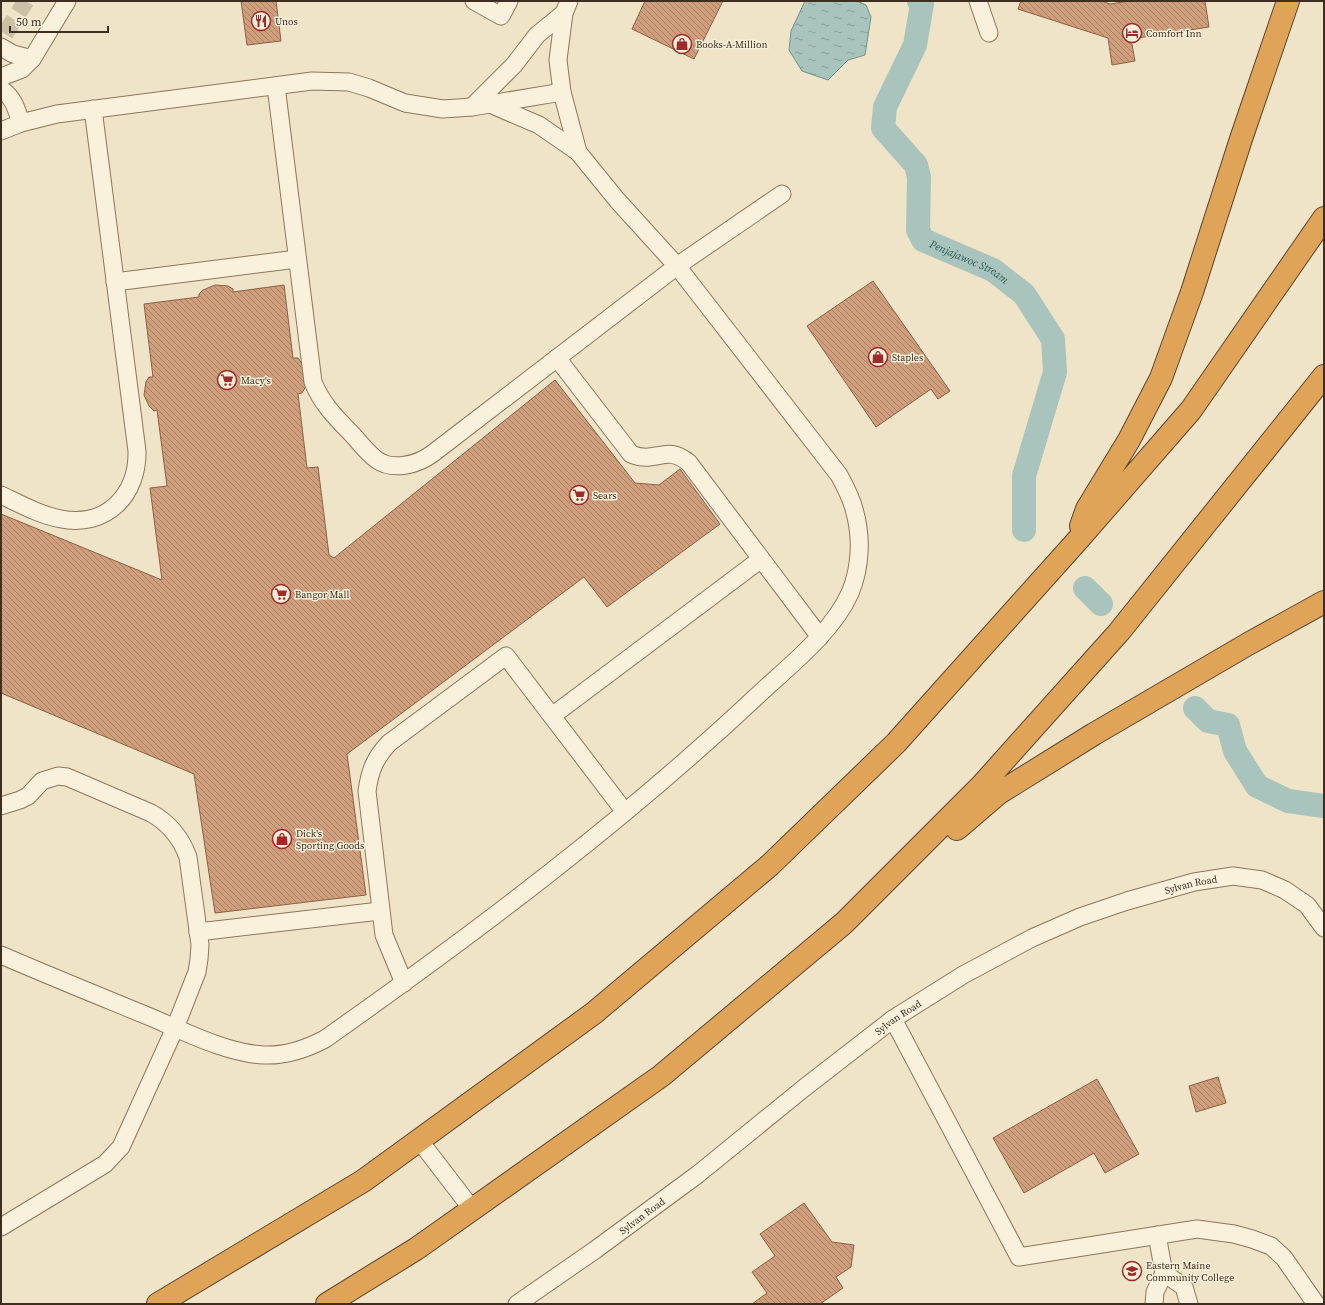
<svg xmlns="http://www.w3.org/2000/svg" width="1325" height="1305" font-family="'Source Serif 4',serif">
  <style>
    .water { fill: url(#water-ripples); stroke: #6f938a }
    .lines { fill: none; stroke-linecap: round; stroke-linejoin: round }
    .river { stroke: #a9c4bc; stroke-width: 24 }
    .building { fill: url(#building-back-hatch); stroke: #8d5f41 }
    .minor-tunnel { stroke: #ccc0a6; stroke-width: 17; stroke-dasharray: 17 8; stroke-linecap: butt }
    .minor-casing { stroke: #8d765c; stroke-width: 19 }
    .highway-casing { stroke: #5b4430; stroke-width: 24 }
    .minor { stroke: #faf1dc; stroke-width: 17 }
    .highway { stroke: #e0a458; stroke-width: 22 }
    .labels { text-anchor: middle; stroke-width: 3; stroke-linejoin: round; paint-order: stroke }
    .poi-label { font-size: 10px; fill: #3d2e20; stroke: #f7eed8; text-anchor: start }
    .street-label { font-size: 10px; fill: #3d2e20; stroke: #f7eed8 }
    .water-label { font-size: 11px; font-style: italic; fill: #2f5d5a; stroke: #f7eed8 }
  </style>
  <defs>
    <pattern id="water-ripples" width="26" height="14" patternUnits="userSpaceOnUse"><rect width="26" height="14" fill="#a9c4bc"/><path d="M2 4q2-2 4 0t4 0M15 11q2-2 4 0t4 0" fill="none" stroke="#8ba098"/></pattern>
    <pattern id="building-back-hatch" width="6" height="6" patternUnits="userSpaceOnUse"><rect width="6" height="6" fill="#cf9f7d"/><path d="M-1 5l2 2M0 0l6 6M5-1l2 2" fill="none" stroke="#a98266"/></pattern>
  </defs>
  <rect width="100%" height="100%" fill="#f0e4c8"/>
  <path class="water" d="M 805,1 L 857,1 L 866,5 L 871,17 L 865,55 L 848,60 L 828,80 L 802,71 L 789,50 L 791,31 Z"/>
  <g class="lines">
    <g class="river">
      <path id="s1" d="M 919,1 L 922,4 L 915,45 L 885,107 L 883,128 L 916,165 L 919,177 L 918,230 L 923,240 L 993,270 L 1024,294 L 1053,339 L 1055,372 L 1024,476 L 1024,530"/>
      <path d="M 1085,588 L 1101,604"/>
      <path d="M 1195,708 L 1208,721 L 1228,725 L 1235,751 L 1257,786 L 1288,801 L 1324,806"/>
    </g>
  </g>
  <path class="building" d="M 241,1 L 276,1 L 281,41 L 247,45 Z
    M 645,1 L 723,1 L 694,59 L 632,29 Z
    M 1021,1 L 1102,1 L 1110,4 L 1129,1 L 1205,1 L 1209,27 L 1131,39 L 1135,61 L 1112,65 L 1108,38 L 1018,9 Z
    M 873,281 L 950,391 L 938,399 L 931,389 L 876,427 L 807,326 Z
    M 215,285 L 228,286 L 233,289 L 233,292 L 284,285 L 293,358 L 298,358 L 304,366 L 306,386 L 302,393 L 298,394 L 307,468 L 318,467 L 329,555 L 334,558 L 555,380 L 635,483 L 659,485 L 680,469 L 720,524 L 607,607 L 584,577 L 347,754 L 366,895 L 215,913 L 194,774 L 1,693 L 1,514 L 162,580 L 150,488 L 167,486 L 157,410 L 154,411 L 149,406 L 144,395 L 146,382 L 149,377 L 153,377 L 144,304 L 199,297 L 199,294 L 203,290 Z
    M 1218,1077 L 1226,1103 L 1196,1112 L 1189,1086 Z
    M 1097,1079 L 1139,1154 L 1105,1173 L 1094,1153 L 1024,1193 L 993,1138 Z
    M 804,1203 L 832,1242 L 854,1245 L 851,1267 L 836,1277 L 843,1288 L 820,1304 L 752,1304 L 767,1293 L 752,1272 L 775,1256 L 760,1234 Z"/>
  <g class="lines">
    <path class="minor-tunnel" d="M 5,34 L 26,1"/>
    <g class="minor-casing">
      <g id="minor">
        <path d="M 474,1 L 501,16 L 509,1"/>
        <path d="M 978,1 L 989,33"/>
        <path d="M 1,47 L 13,54 L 32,59 L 22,69 L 1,77"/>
        <path d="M 32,59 L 67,1"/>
        <path d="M 276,86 L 313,382 C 321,402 334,416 349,431 C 358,440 366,452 377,460 C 393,471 417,465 432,454 L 677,266 L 782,194"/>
        <path d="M 1,89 C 14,98 16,108 21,123"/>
        <path d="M 490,104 L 539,125 L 578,152"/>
        <path d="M 472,107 L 514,65 L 537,35 L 564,13"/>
        <path d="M 1,131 L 21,123 L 57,114 L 312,81 L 349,82 L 369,88 L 405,103 L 443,109 L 472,107 L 562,92"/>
        <path d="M 115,282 L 297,259"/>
        <path d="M 557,358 L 631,454 C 656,465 666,443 689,463 L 820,637"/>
        <path d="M 1,495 C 20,504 40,515 61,519 C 106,528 138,495 137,451 L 93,109"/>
        <path d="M 552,716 L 761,559"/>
        <path d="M 1,806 L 20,800 L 28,796 L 42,781 L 58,776 L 67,777 L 151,813 C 169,823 181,838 188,857 L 200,945 L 199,959 L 197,972 L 175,1028 L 121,1147 L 105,1164 L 1,1227"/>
        <path d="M 198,932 L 380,911"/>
        <path d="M 1,955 C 52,977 104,998 155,1019 C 187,1033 230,1054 264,1055 C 285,1056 306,1049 325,1039 C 475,933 623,822 757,696 C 788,667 833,632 850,593 C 861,567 862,536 854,509 C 851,497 845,486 839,475 L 677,266 L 617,200 L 578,152 L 562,92 L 558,60 L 564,13 L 569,1"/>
        <path d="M 404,983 L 384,935 L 367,791 C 370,770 375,758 389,743 L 506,656 L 625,812"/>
        <path d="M 893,1019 L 1019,1257 L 1197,1229 L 1234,1234 L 1252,1239 L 1271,1246 L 1284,1258 L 1316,1304"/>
        <path d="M 419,1140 L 472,1209"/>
        <path d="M 1157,1235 L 1164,1273"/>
        <path d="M 1164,1273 L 1184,1287 L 1189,1304"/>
        <path id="s2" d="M 517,1304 L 595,1250 L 697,1175 L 804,1088 L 893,1019 L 963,975 L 1032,938 L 1080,917 L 1127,901 L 1194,882 L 1233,876 L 1262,880 L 1285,890 L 1307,905 L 1324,928"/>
        <path d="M 1154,1304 L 1155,1292 L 1164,1273"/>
      </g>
    </g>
    <g class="highway-casing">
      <path id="highway" d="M 1081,526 L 1087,509 L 1129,440 L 1161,378 L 1192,292 L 1241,139 L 1288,1
        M 957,829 L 999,793 L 1094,734 L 1248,644 L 1324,602
        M 158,1304 L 363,1181 L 594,1013 L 770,865 L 896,743 L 1077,541 L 1191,410 L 1324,218
        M 327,1304 L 416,1249 L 661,1076 L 844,923 L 982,785 L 1119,632 L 1324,376"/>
    </g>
    <use href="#minor" class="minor"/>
    <use href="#highway" class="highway"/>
  </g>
  <defs>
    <g id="restaurant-ring" transform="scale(1)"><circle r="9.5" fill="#f7eed8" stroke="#9e2a2b" stroke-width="1.5"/><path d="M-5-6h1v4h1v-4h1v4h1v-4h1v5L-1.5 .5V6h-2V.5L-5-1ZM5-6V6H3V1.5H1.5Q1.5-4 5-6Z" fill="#9e2a2b"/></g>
    <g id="hotel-ring" transform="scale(1)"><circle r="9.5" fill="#f7eed8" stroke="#9e2a2b" stroke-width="1.5"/><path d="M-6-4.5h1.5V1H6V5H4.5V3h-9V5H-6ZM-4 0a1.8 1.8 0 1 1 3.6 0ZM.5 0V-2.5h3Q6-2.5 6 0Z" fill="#9e2a2b"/></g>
    <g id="shop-ring" transform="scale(1)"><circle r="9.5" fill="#f7eed8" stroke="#9e2a2b" stroke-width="1.5"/><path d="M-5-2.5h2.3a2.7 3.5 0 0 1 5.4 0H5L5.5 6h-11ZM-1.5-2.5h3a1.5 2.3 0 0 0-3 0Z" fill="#9e2a2b"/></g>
    <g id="supermarket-ring" transform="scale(1)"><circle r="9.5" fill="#f7eed8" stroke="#9e2a2b" stroke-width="1.5"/><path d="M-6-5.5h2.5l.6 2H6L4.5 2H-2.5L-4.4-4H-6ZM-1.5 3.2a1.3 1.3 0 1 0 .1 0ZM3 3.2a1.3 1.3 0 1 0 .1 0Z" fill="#9e2a2b"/></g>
    <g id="university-ring" transform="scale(1)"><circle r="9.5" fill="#f7eed8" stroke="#9e2a2b" stroke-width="1.5"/><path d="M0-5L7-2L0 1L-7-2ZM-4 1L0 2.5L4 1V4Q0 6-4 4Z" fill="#9e2a2b"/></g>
  </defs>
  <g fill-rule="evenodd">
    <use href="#restaurant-ring" x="261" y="21"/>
    <use href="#hotel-ring" x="1132" y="33"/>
    <use href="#shop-ring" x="682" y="44"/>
    <use href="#shop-ring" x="878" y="357"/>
    <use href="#supermarket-ring" x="227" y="380"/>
    <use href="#supermarket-ring" x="579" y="495"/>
    <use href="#supermarket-ring" x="281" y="594"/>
    <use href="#shop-ring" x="282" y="839"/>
    <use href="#university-ring" x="1132" y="1271"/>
  </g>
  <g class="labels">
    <g class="poi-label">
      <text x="275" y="25">Unos</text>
      <text x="1146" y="37">Comfort Inn</text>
      <text x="696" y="48">Books-A-Million</text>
      <text x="892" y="361">Staples</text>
      <text x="241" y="384">Macy's</text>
      <text x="593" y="499">Sears</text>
      <text x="295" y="598">Bangor Mall</text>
      <text x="296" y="837">Dick's<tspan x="296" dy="12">Sporting Goods</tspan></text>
      <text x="1146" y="1269">Eastern Maine<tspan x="1146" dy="12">Community College</tspan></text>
    </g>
    <g class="street-label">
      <text dy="4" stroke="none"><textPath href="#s2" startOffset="801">Sylvan Road</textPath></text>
      <text dy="4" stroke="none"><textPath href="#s2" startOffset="477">Sylvan Road</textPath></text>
      <text dy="4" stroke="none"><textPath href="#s2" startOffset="153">Sylvan Road</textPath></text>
    </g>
    <g class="water-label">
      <text dy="4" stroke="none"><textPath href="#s1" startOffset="313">Penjajawoc Stream</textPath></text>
    </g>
  </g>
  <rect width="1325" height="1305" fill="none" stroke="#3d2e20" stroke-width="4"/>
  <path d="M10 26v6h98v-6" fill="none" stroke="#3d2e20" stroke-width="2"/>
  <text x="16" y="26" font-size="12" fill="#3d2e20" stroke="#f7eed8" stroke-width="3" paint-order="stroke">50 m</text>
</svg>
